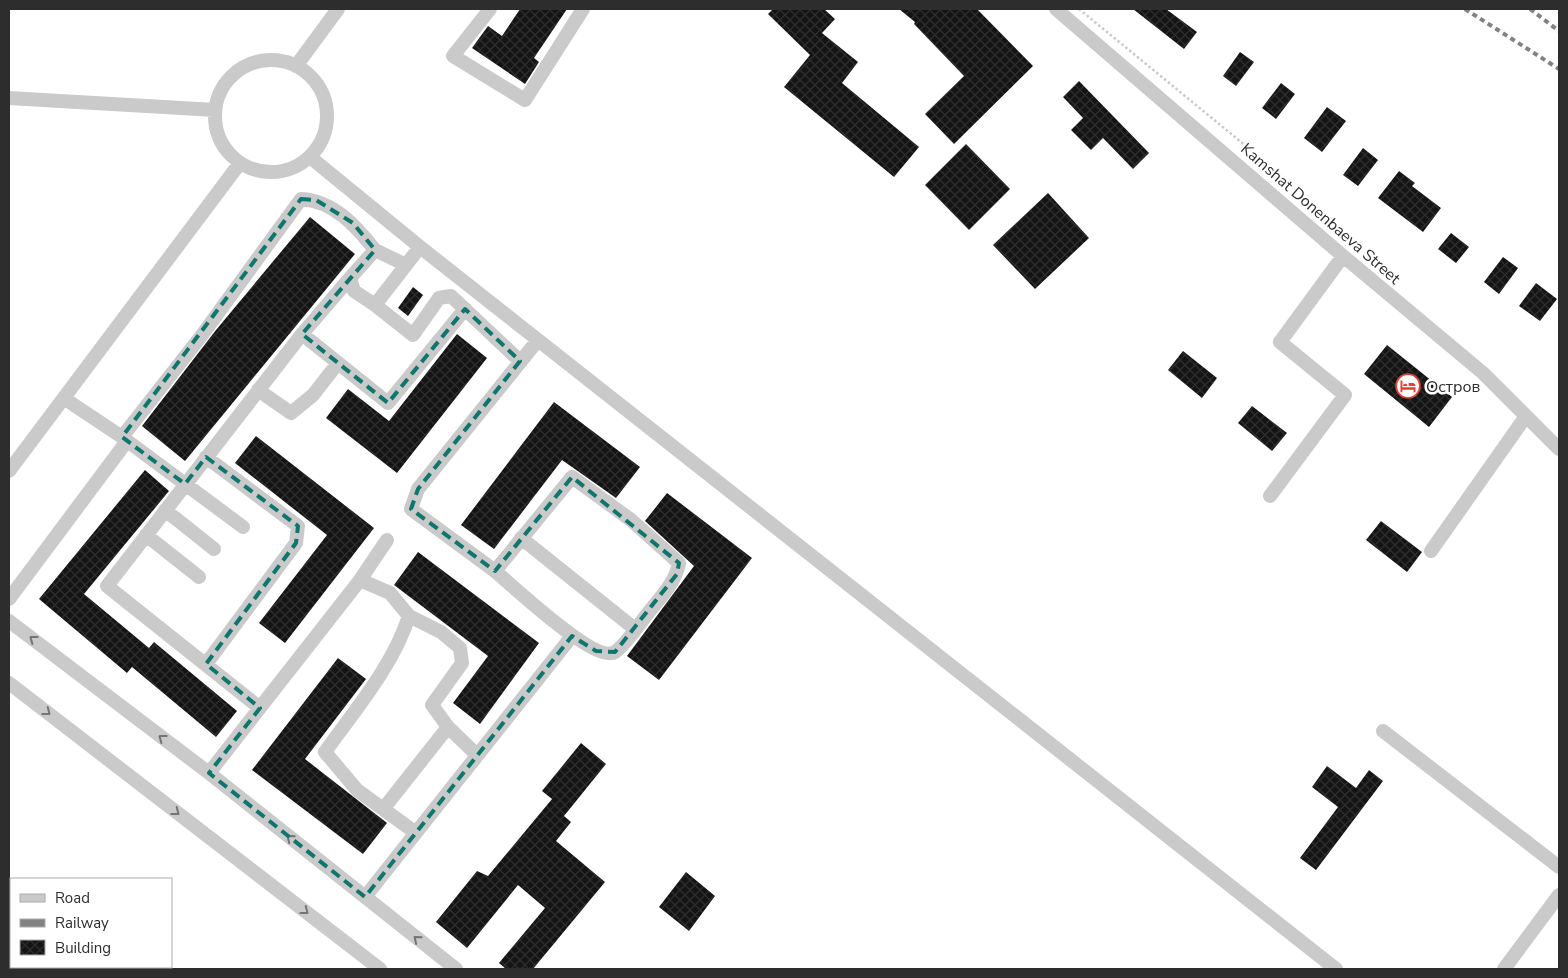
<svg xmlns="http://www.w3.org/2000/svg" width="1568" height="978" font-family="'Nunito Sans',sans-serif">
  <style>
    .building { fill: url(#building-cross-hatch) }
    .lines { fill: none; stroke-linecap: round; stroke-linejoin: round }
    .path { stroke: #cacaca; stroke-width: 2.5; stroke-dasharray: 2.5 2.5; stroke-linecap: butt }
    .minor { stroke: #cacaca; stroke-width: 14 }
    .rail { stroke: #828282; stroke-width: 4; stroke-dasharray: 5 4; stroke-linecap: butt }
    .oneway { stroke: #747474 }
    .marked { fill: none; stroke: #0f766e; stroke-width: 4; stroke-dasharray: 10 6; stroke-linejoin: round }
    .labels { text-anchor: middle; stroke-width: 5; stroke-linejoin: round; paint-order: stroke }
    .street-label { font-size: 16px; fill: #2d2d2d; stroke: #fff }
    .poi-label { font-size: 16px; fill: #2d2d2d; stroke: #fff; text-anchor: start }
  </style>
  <defs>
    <pattern id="building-cross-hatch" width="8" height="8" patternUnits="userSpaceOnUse" patternTransform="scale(1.25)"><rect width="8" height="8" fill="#141414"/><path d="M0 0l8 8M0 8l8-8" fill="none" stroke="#2e2e2e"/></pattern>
  </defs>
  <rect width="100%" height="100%" fill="#fff"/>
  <path class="building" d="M 520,9 L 567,9 L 534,58 L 539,62 L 525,84 L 472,48 L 488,26 L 502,36 Z
    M 773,9 L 824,9 L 835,19 L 822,33 L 858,62 L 842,83 L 919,147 L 894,177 L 784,87 L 810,55 L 768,14 Z
    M 899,9 L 977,9 L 1033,66 L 954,144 L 925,114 L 964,76 L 914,24 L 915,22 Z
    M 1133,9 L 1166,9 L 1197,32 L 1184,49 Z
    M 1240,52 L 1254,62 L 1236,86 L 1223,76 Z
    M 1079,81 L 1149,153 L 1133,169 L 1103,138 L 1091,150 L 1071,130 L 1083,118 L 1063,97 Z
    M 1281,83 L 1295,94 L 1276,119 L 1262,108 Z
    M 1327,107 L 1346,121 L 1322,152 L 1304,138 Z
    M 966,144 L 1010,189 L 969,230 L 925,185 Z
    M 1363,148 L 1378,160 L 1358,186 L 1343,175 Z
    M 1399,171 L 1415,183 L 1412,186 L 1441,208 L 1423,232 L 1378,198 Z
    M 1048,193 L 1089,238 L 1035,289 L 993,245 Z
    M 310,217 L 355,254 L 185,461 L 142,426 L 216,330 Z
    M 1451,233 L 1469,247 L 1456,263 L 1438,249 Z
    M 1503,257 L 1518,268 L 1499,294 L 1484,282 Z
    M 1536,283 L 1557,299 L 1540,321 L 1519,306 Z
    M 413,287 L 423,295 L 408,316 L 398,308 Z
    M 457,334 L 487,358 L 397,473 L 326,418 L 348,389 L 389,421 Z
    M 1387,345 L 1452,397 L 1429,427 L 1364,374 Z
    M 1183,351 L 1217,378 L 1202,398 L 1168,370 Z
    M 554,402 L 640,467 L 616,498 L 562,460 L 494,549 L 461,525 Z
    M 1252,406 L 1287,433 L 1272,451 L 1238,423 Z
    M 256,436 L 374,528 L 285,643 L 259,623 L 327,535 L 235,463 Z
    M 145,470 L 169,491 L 84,594 L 149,648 L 154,642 L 237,711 L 216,737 L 132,667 L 127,673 L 39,599 Z
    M 667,493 L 752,558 L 659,680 L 627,656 L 694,566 L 645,521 Z
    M 1381,521 L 1422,552 L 1407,572 L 1366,540 Z
    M 418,552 L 539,643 L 480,724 L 453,703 L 488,656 L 394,585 Z
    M 338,658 L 366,679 L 305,759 L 387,823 L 363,854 L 252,770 Z
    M 581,743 L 606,764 L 564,816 L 571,822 L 556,841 L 605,882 L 533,969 L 506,969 L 499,963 L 545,908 L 518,885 L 467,948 L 436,922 L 477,871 L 488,876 L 552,799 L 542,791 Z
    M 1327,766 L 1356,788 L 1369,770 L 1383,781 L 1316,870 L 1300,858 L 1338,807 L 1312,787 Z
    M 686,872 L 715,896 L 689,931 L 659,907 Z"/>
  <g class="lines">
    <path class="path" d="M 1079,9 L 1308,197 L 1302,204"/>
    <path class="minor" d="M 490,9 L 453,56 L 525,100 L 583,9
      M 1056,9 L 1343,256 L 1483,373 L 1559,449
      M215 116a56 56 0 1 1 112 0a56 56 0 1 1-112 0Z
      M 296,66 L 338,9
      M 9,98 L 215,110
      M 310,157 L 420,247 L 1336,969
      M 420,247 L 375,305 L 413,335 L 439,298 L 451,296 L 520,361
      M 375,305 L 354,291 L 350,278 L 375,250 L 406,265
      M 302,334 L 388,403 L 465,309
      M 258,390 L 291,413 L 313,395 L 338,363
      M 65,399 L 122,437 L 243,527
      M 122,437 L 202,335 L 301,199 C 334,201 356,226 375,250
      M 9,471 L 240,163
      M 572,477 L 631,520 L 679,563 C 676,583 657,601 645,617 C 639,625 624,646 615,652 C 595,664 513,586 495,571 Z
      M 1270,496 L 1345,395 L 1280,342 L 1343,256
      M 165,510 L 214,549
      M 146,535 L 199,577
      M 521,538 L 635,629
      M 1431,551 L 1526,416
      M 495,571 L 411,509 L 418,489 L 538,340
      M 360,580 L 387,540
      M 9,599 L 127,441
      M 409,616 L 441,632 L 460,648 L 462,663 L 432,705 L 448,727 L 477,755
      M 9,621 L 209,773 L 456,969
      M 206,664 L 296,543 L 298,526 L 206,457
      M 9,683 L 380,969
      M 260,708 L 107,586 L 302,334 L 350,278
      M 1383,731 L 1559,867
      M 209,773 L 360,580 L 390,593 L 409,616 C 393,666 355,710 325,752 L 357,790 L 416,833
      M 384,808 L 448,727
      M 365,897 L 572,636
      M 1504,969 L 1559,895"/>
    <path class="rail" d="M 1465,9 L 1559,69
      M 1530,9 L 1559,31"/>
  </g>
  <defs><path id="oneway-chevron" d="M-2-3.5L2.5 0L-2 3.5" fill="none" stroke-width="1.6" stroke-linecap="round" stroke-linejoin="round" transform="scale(1.25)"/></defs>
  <g class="oneway">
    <use href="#oneway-chevron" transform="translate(33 639) rotate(-143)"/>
    <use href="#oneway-chevron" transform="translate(47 712) rotate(38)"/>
    <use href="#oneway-chevron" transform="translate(162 738) rotate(-143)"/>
    <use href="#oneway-chevron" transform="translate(176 812) rotate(38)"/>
    <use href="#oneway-chevron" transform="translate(290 838) rotate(-141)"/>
    <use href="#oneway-chevron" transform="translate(305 911) rotate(38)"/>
    <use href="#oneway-chevron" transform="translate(417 939) rotate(-141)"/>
  </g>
  <path class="marked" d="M 301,199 L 316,200 L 353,223 L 375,250 L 302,334 L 388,403 L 465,309 L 520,361 L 418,489 L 411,509 L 495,571 L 572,477 L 679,563 L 677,574 L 615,652 L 596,651 L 572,636 L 365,897 L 209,773 L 260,708 L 206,664 L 296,543 L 298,526 L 206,457 L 185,484 L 122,437 Z"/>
  <defs>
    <g id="hotel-ring" transform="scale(1.25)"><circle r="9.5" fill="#fff" stroke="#de4136" stroke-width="1.5"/><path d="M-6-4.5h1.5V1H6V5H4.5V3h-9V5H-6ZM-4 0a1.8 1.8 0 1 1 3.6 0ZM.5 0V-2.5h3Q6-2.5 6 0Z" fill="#de4136"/></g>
  </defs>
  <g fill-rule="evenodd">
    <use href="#hotel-ring" x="1408" y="386"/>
  </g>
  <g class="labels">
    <g class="street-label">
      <text transform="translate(1321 213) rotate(41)" y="6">Kamshat Donenbaeva Street</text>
    </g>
    <g class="poi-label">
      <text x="1426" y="392">Остров</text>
    </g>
  </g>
  <rect width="1568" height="978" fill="none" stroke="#2d2d2d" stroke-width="20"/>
  <rect x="10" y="878" width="162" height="90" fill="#ffffff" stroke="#ababab"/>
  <rect x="20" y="894" width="25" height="8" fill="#cacaca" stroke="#ababab"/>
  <text x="55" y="903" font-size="15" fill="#2d2d2d">Road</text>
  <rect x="20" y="919" width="25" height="8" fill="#828282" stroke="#ababab"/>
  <text x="55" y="928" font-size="15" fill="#2d2d2d">Railway</text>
  <rect x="20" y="940" width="25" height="15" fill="url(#building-cross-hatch)" stroke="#ababab"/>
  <text x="55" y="953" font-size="15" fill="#2d2d2d">Building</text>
</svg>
